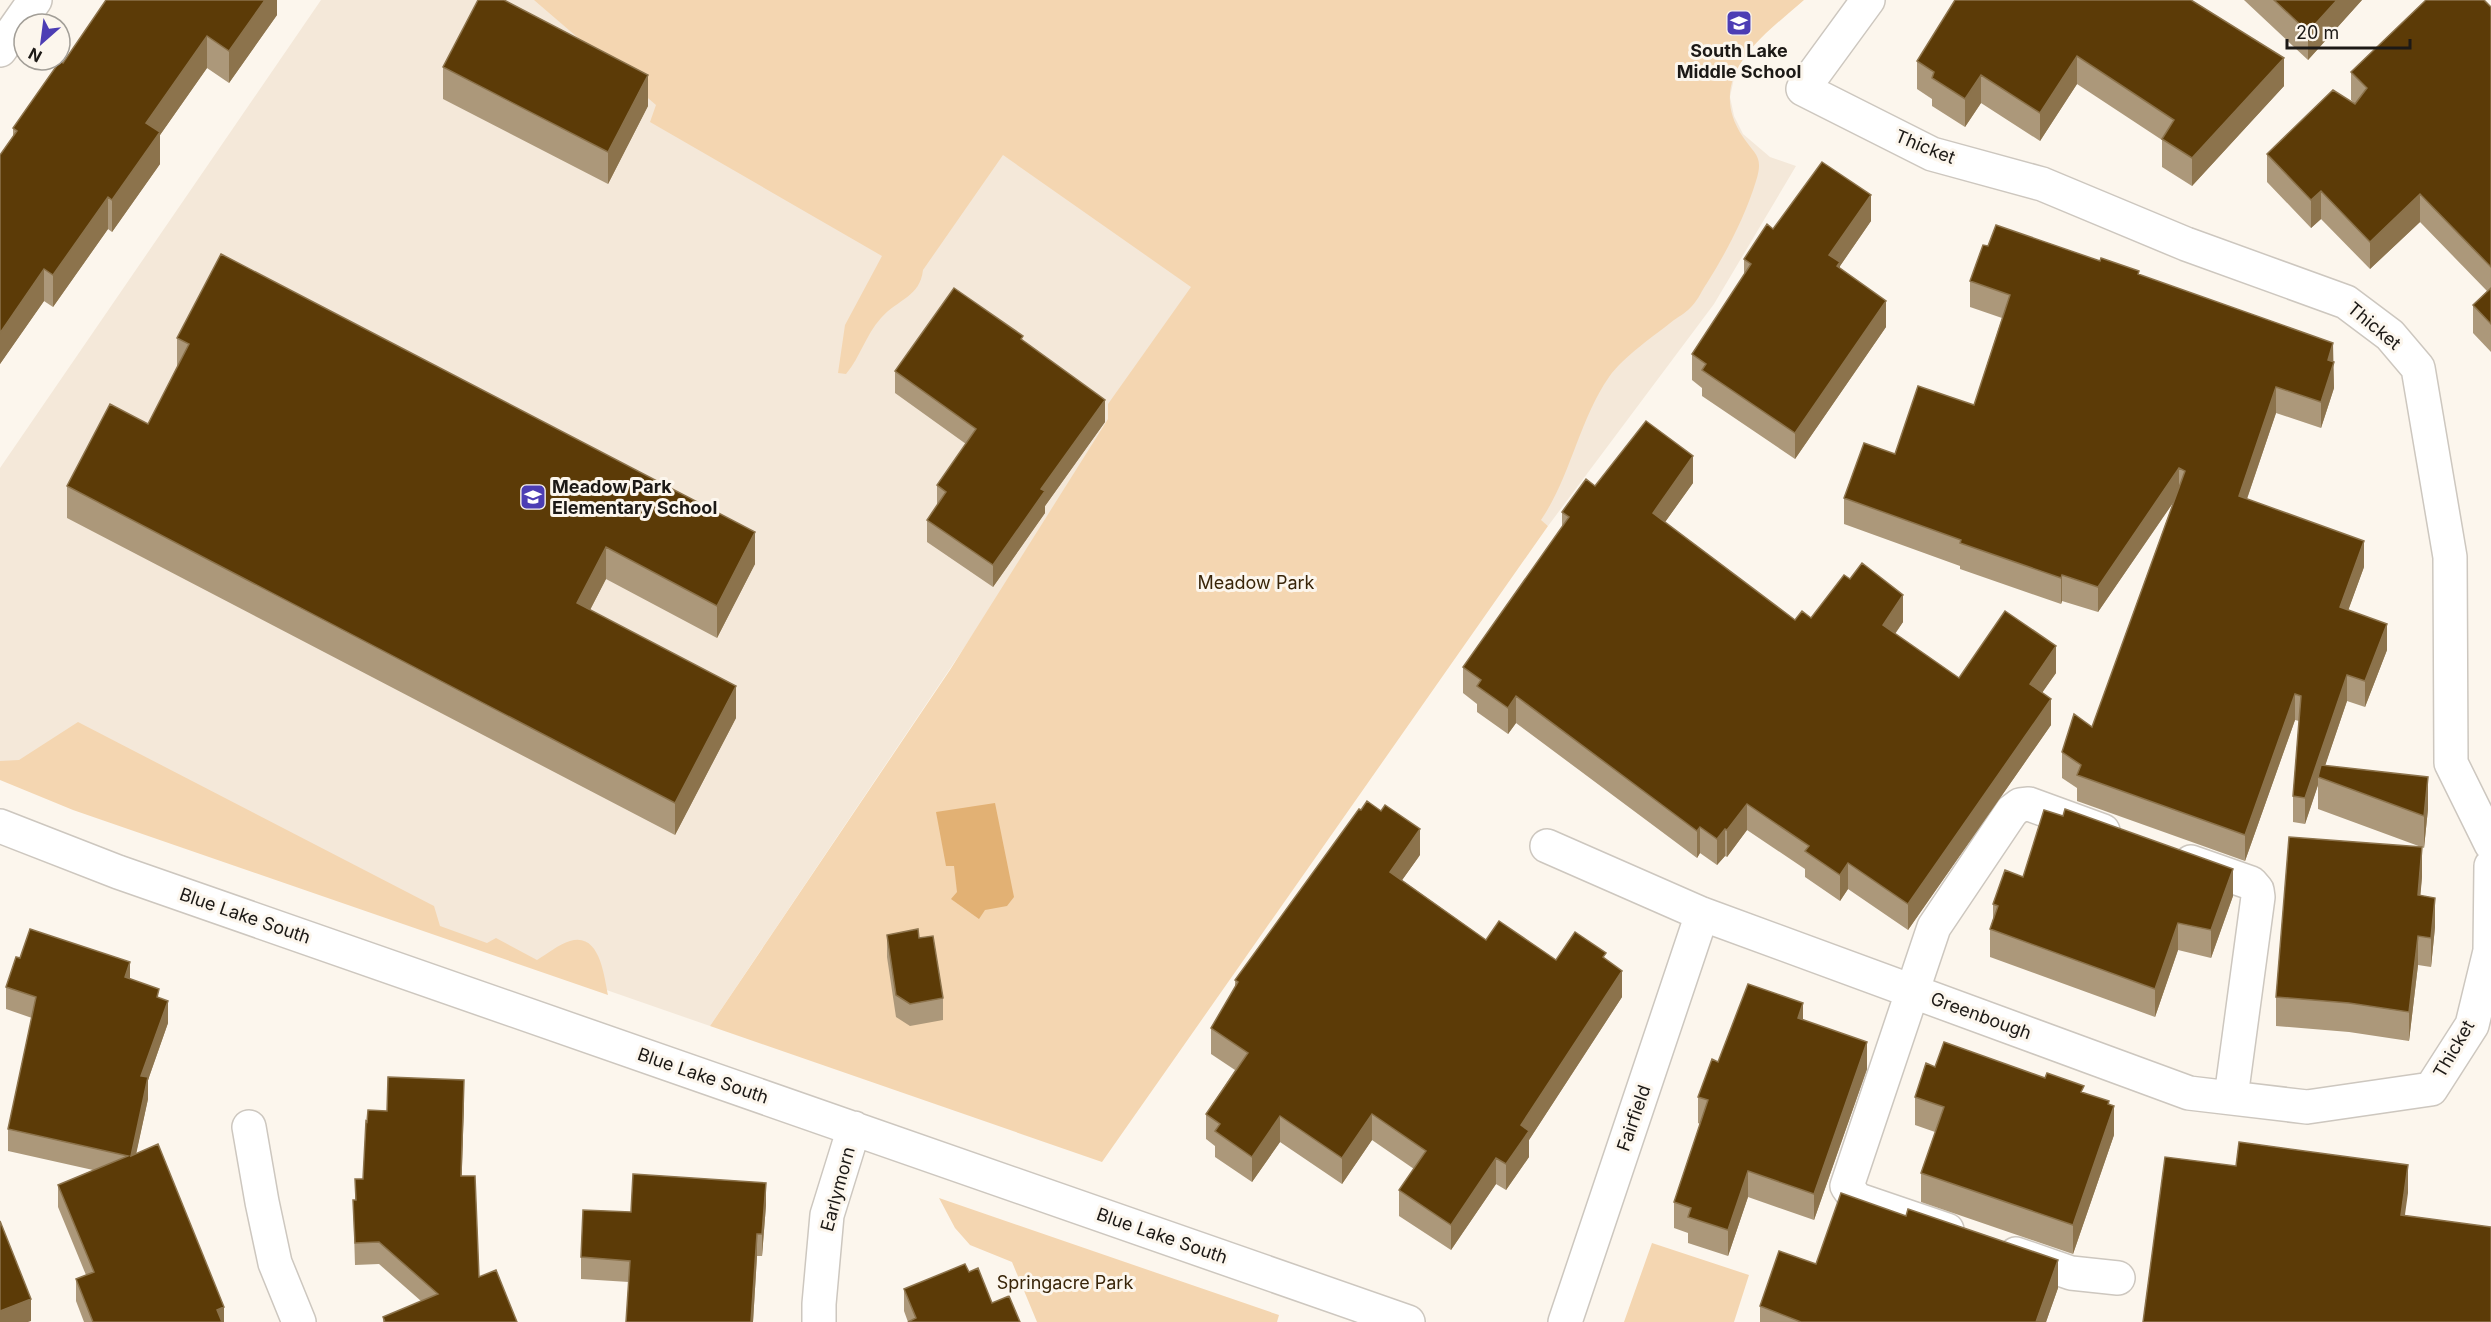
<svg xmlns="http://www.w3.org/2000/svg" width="2491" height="1322" font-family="Inter,sans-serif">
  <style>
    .built { fill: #f4e8d9 }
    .green { fill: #f4d6b1 }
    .water { fill: #e2b174 }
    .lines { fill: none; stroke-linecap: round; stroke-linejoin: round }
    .minor-casing { stroke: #cdc7bf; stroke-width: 36 }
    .minor { stroke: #fff; stroke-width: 33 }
    .wall { fill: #ac987a }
    .shaded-wall { fill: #8c734c }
    .building { fill: #5c3b07; stroke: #8c734c; stroke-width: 1.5 }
    .labels { text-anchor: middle; stroke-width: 6; stroke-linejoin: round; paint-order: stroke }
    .poi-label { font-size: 18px; font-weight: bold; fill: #1c1916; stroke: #fcf6ed }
    .street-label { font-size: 18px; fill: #1c1916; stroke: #fcf6ed }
    .park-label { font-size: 18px; fill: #392509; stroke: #fcf6ed }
  </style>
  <rect width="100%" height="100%" fill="#fcf6ed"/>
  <path class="built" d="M 321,0 L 1797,0 L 1738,59 L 1730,97 L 1734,116 L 1743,134 L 1770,157 L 1796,166 L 1714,304 L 1548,526 L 1207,286 L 710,1026 L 103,815 L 0,777 L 0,468 Z"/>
  <path class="green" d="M 534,0 L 1804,0 C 1763,36 1703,77 1743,137 C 1755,155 1764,156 1756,181 C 1745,217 1727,251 1707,283 C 1702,290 1698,300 1692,306 C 1688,311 1680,316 1674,320 C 1654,336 1624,356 1609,377 C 1579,420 1571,476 1541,520 L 1548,526 L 1102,1162 L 710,1026 L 950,670 L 1108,419 L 1108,404 L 1191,287 L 1003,155 L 923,270 C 920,297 898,299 881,318 C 865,336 861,356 846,374 L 838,373 L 845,325 L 882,256 L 650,122 L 656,105 Z
    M 78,722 L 434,906 L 440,926 L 487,943 L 496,938 L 537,960 C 547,954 559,944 570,941 C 600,932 604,976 608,995 L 73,810 L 0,780 L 0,761 L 19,760 Z
    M 939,1198 L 1279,1315 L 1277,1322 L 1037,1322 L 1012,1262 L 970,1245 L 955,1228 Z
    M 1652,1243 L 1749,1275 L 1734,1322 L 1624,1322 Z"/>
  <path class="water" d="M 995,803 L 1014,897 L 1007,906 L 985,910 L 979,919 L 951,899 L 957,892 L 954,866 L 946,866 L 936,812 Z"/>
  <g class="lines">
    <g class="minor-casing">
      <path id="minor" d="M 1868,0 L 1803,89 L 1932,154 L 2042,184 L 2186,244 L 2346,302 L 2390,335 L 2418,368 L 2450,557 L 2451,763 L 2491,844
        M 0,50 L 35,0
        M 0,826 L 118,872 L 1408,1322
        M 1547,846 L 1702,914 L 2189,1093 L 2307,1107 L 2431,1089 L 2472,1025 L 2490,951 L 2491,866
        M 2191,862 L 2251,883 L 2257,890 L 2258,897 L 2231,1097
        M 249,1127 L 262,1202 L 275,1263 L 299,1322
        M 1947,1230 L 1856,1199 L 1847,1186 L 1934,927 L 2012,811 L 2020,805 L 2029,804 L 2103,831
        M 2016,1254 L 2071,1273 L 2118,1278
        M 819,1322 L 819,1304 L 827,1215 L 854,1128
        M 1565,1322 L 1702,914"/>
    </g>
    <use href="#minor" class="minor"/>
  </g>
  <path class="wall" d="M 277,0 L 277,15 L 229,83 L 207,68 L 160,135 L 160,164 L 112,232 L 108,229 L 53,307 L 44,301 L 0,364 L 0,155 L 13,136 L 13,128 L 63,63 Z
    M 1955,0 L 2284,86 L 2192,186 L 2162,167 L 2162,140 L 2077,84 L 2040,141 L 1981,103 L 1965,127 L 1932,106 L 1932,99 L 1917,89 L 1917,61 Z
    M 2244,0 L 2362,0 L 2308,60 Z
    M 2491,7 L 2491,352 L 2473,333 L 2473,305 L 2487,291 L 2420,222 L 2370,269 L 2321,219 L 2311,228 L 2267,182 L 2267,154 L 2354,103 L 2351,100 L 2351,72 Z
    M 443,67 L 648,106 L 608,184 L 443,99 Z
    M 1871,221 L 1840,266 L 1840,268 L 1886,327 L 1795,459 L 1702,396 L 1702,388 L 1692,380 L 1692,354 L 1744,275 L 1744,259 L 1773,229 Z
    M 2100,261 L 2139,274 L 2333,362 L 2334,388 L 2321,428 L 2276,413 L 2247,499 L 2364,567 L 2348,610 L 2387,650 L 2365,707 L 2347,701 L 2325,765 L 2428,809 L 2424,848 L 2318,809 L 2318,785 L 2305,824 L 2293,822 L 2293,796 L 2299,721 L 2295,720 L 2245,861 L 2077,801 L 2077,788 L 2062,778 L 2062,752 L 2092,727 L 2173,503 L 2098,612 L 2062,601 L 2061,604 L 1960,569 L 1960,566 L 1844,524 L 1844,498 L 1895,454 L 1974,405 L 2002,318 L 1970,307 L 1970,281 Z
    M 177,338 L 755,564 L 717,638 L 606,579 L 590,610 L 736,718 L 675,835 L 67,518 L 67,486 L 148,424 L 177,369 Z
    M 1023,341 L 1105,422 L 1045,506 L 1045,513 L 993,587 L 927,542 L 927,520 L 937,506 L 937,485 L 966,444 L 895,393 L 895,371 Z
    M 1693,483 L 1665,522 L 1795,620 L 1811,618 L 1903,622 L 1895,634 L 1959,678 L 2056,673 L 2042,692 L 2051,725 L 1908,930 L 1848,889 L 1840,901 L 1805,877 L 1805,869 L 1747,830 L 1727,857 L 1725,856 L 1717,865 L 1700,853 L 1697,858 L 1516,723 L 1508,734 L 1477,712 L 1477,704 L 1463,693 L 1463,667 L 1562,528 L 1562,512 L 1595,486 Z
    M 1420,855 L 1402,880 L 1486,940 L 1556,960 L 1606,960 L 1622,997 L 1529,1140 L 1529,1157 L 1506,1190 L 1496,1184 L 1451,1250 L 1399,1216 L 1399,1190 L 1414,1169 L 1372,1140 L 1342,1184 L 1280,1142 L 1252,1182 L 1215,1157 L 1215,1146 L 1206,1139 L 1206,1114 L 1235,1070 L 1211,1054 L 1211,1028 L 1235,987 L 1235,980 Z
    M 2023,877 L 2233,896 L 2211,958 L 2178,950 L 2155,1017 L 1990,957 L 1990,929 L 1993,919 L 1993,904 Z
    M 2422,877 L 2420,895 L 2435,927 L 2431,967 L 2418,965 L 2409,1041 L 2349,1032 L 2276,1026 L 2276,997 Z
    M 887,935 L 919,938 L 943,998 L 943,1020 L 910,1026 L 896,1017 L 887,957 Z
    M 130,979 L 159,998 L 168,1023 L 148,1080 L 148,1099 L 136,1153 L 224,1322 L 84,1322 L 76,1301 L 76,1279 L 86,1275 L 58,1207 L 58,1185 L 93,1170 L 8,1151 L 8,1129 L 32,1018 L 6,1009 L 6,987 Z
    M 1803,1020 L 1867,1069 L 1814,1220 L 1748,1197 L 1728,1256 L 1688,1243 L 1688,1233 L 1674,1228 L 1674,1202 L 1700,1124 L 1698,1123 L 1698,1097 L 1718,1062 Z
    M 1935,1067 L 2084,1093 L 2109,1104 L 2114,1135 L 2073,1254 L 1921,1202 L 1921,1173 L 1935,1132 L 1915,1125 L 1915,1097 Z
    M 464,1102 L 461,1176 L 479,1277 L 517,1322 L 383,1322 L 383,1317 L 421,1301 L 379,1264 L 355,1265 L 353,1200 L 355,1200 L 355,1179 L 363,1179 L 367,1122 L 387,1111 Z
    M 766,1205 L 762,1256 L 757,1256 L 753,1322 L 626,1322 L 629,1282 L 581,1279 L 581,1257 L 631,1212 Z
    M 1906,1216 L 2058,1288 L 2046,1322 L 1760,1322 L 1760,1306 L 1816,1264 Z
    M 969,1272 L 992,1303 L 908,1322 L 904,1311 L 904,1289 Z"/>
  <path class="shaded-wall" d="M 265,0 L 277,0 L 277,15 L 229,83 L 229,51 Z
    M 2337,0 L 2362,0 L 2308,60 L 2308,32 Z
    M 207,36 L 207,68 L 160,135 L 160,164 L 112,232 L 112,200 L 146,123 Z
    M 2077,56 L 2077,84 L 2040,141 L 2040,113 Z
    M 2284,58 L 2284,86 L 2192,186 L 2192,158 Z
    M 648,75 L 648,106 L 608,184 L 608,152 Z
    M 1981,75 L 1981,103 L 1965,127 L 1965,99 Z
    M 2321,191 L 2321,219 L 2311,228 L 2311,200 Z
    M 2420,194 L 2420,222 L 2370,269 L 2370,242 Z
    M 1871,195 L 1871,221 L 1840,266 L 1840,288 L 1829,255 Z
    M 108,197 L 108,229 L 53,307 L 53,275 Z
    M 44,269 L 44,301 L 0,364 L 0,333 Z
    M 1886,301 L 1886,327 L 1795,459 L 1795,433 Z
    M 2333,343 L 2334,388 L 2321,428 L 2321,402 L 2328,360 Z
    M 2276,387 L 2276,413 L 2239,522 L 2239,496 Z
    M 1105,400 L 1105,422 L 1045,506 L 1045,513 L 993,587 L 993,565 L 1041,489 Z
    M 1693,456 L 1693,483 L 1653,539 L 1653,513 Z
    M 2179,468 L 2179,494 L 2098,612 L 2098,587 Z
    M 755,532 L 755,564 L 717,638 L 717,606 Z
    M 2364,541 L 2364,567 L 2340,633 L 2340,607 Z
    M 606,547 L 606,579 L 577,635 L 577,603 Z
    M 2062,575 L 2062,601 L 2061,604 L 2061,578 Z
    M 1903,595 L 1903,622 L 1883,651 L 1883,625 Z
    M 2387,624 L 2387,650 L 2365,707 L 2365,681 Z
    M 2056,646 L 2056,673 L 2030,710 L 2030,684 Z
    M 2347,675 L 2347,701 L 2321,778 L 2318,777 L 2318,785 L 2305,824 L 2305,798 Z
    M 736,686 L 736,718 L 675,835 L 675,803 Z
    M 2295,694 L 2295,720 L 2245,861 L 2245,835 Z
    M 1516,696 L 1516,723 L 1508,734 L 1508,708 Z
    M 2051,699 L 2051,725 L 1908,930 L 1908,904 Z
    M 2428,777 L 2428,809 L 2424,848 L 2424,816 Z
    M 1747,804 L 1747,830 L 1727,857 L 1727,830 Z
    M 1700,827 L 1700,853 L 1697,858 L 1697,831 Z
    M 1420,829 L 1420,855 L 1390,897 L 1390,872 Z
    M 1725,829 L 1725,856 L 1717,865 L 1717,839 Z
    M 2422,847 L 2422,877 L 2418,924 L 2418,895 Z
    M 1848,863 L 1848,889 L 1840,901 L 1840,875 Z
    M 2233,869 L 2233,896 L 2211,958 L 2211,930 Z
    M 2435,898 L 2435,927 L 2431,967 L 2431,938 Z
    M 2178,923 L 2178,950 L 2155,1017 L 2155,989 Z
    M 2418,936 L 2418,965 L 2409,1041 L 2409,1012 Z
    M 130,962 L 130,984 L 125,977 Z
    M 1622,971 L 1622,997 L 1529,1140 L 1529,1157 L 1506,1190 L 1506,1164 L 1521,1125 Z
    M 168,1001 L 168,1023 L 148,1080 L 148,1099 L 131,1178 L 131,1156 L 141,1076 Z
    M 1803,1003 L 1803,1029 L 1798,1018 Z
    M 1867,1042 L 1867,1069 L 1814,1220 L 1814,1194 Z
    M 464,1080 L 464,1102 L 461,1198 L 461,1176 Z
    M 2109,1101 L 2109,1121 L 2114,1106 L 2114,1135 L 2073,1254 L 2073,1225 Z
    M 1372,1114 L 1372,1140 L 1342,1184 L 1342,1158 Z
    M 1280,1116 L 1280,1142 L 1252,1182 L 1252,1157 Z
    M 1496,1158 L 1496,1184 L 1451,1250 L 1451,1225 Z
    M 2408,1165 L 2408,1193 L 2401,1243 L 2401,1215 Z
    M 1748,1171 L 1748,1197 L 1728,1256 L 1728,1230 Z
    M 766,1183 L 766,1205 L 762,1256 L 762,1234 Z
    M 757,1234 L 757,1256 L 753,1322 L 751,1322 Z
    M 2058,1260 L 2058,1288 L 2046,1322 L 2036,1322 Z
    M 31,1299 L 31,1321 L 28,1322 L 0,1322 L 0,1311 Z
    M 224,1307 L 224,1322 L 217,1322 L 217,1310 Z"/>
  <path class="building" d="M 106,0 L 265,0 L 229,51 L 207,36 L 146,123 L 160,132 L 112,200 L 108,197 L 53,275 L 44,269 L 0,333 L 0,155 L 17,131 L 13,128 L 60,61 L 63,63 Z
    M 478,0 L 504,0 L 648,75 L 608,152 L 443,67 Z
    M 1955,0 L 2191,0 L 2284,58 L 2192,158 L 2162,139 L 2174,120 L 2077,56 L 2040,113 L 1981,75 L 1965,99 L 1932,78 L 1934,72 L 1917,61 Z
    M 2274,0 L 2337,0 L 2308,32 Z
    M 2426,0 L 2484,0 L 2491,7 L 2491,267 L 2420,194 L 2370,242 L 2321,191 L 2311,200 L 2267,154 L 2333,90 L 2355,104 L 2367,88 L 2351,72 Z
    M 1822,162 L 1871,195 L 1829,255 L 1840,262 L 1837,266 L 1886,301 L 1795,433 L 1702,370 L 1706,364 L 1692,354 L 1751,264 L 1744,259 L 1767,224 L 1773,229 Z
    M 1996,225 L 2100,261 L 2101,258 L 2139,271 L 2138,274 L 2333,343 L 2328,360 L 2334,362 L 2321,402 L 2276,387 L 2239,496 L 2364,541 L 2340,607 L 2387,624 L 2365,681 L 2347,675 L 2305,798 L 2293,796 L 2301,696 L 2295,694 L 2245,835 L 2077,775 L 2081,765 L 2062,752 L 2074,714 L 2092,727 L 2185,471 L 2179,468 L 2098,587 L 2062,575 L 2061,578 L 1960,543 L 1961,540 L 1844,498 L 1864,443 L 1895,454 L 1918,386 L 1974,405 L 2010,295 L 1970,281 L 1983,245 L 1988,246 Z
    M 221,254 L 755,532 L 717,606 L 606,547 L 577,603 L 736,686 L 675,803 L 67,486 L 110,404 L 148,424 L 189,344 L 177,338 Z
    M 954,288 L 1023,336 L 1021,339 L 1105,400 L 1041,489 L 1045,491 L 993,565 L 927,520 L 946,492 L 937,485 L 976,429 L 895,371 Z
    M 2491,288 L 2491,324 L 2473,305 Z
    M 1646,421 L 1693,456 L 1653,513 L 1795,620 L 1802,611 L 1811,618 L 1844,575 L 1850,579 L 1862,563 L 1903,595 L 1883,625 L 1959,678 L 2005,611 L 2056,646 L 2030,684 L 2051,699 L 1908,904 L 1848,863 L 1840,875 L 1805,851 L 1809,846 L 1747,804 L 1727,830 L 1725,829 L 1717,839 L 1700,827 L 1697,831 L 1516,696 L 1508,708 L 1477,686 L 1481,680 L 1463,667 L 1569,517 L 1562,512 L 1586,479 L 1595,486 Z
    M 2321,765 L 2428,777 L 2424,816 L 2318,777 Z
    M 1367,801 L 1381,811 L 1385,805 L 1420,829 L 1390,872 L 1486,940 L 1499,921 L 1556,960 L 1575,932 L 1606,953 L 1603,957 L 1622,971 L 1521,1125 L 1529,1131 L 1506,1164 L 1496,1158 L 1451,1225 L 1399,1190 L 1426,1151 L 1372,1114 L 1342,1158 L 1280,1116 L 1252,1157 L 1215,1131 L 1220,1124 L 1206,1114 L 1248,1053 L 1211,1028 L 1238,982 L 1235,980 L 1359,809 L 1361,810 Z
    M 2065,809 L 2233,869 L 2211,930 L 2178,923 L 2155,989 L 1990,929 L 1998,906 L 1993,904 L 2005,870 L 2023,877 L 2044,810 L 2063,816 Z
    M 2289,837 L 2422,847 L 2418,895 L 2435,898 L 2431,938 L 2418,936 L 2409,1012 L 2349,1003 L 2276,997 Z
    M 30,929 L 130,962 L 125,977 L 159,989 L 157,997 L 168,1001 L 141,1076 L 148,1077 L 131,1156 L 158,1144 L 224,1307 L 217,1310 L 222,1322 L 93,1322 L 76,1279 L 94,1272 L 58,1185 L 128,1156 L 8,1129 L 36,997 L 6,987 L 16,957 L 20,958 Z
    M 918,929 L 919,938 L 933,936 L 943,998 L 910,1004 L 896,995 L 887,935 Z
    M 1748,984 L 1803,1003 L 1798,1018 L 1867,1042 L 1814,1194 L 1748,1171 L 1728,1230 L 1688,1217 L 1691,1208 L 1674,1202 L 1708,1100 L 1698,1097 L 1712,1059 L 1718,1062 Z
    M 1944,1042 L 2045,1078 L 2047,1073 L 2084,1086 L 2081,1092 L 2109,1101 L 2108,1104 L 2114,1106 L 2073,1225 L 1921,1173 L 1944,1107 L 1915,1097 L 1926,1063 L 1935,1067 Z
    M 388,1077 L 464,1080 L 461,1176 L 475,1176 L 479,1277 L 496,1270 L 517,1322 L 385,1322 L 383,1317 L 438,1294 L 379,1242 L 355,1243 L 353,1200 L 356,1200 L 355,1179 L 363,1179 L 366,1121 L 367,1122 L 368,1110 L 387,1111 Z
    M 2239,1142 L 2408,1165 L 2401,1215 L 2491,1227 L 2491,1322 L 2143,1322 L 2165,1157 L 2236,1166 Z
    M 633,1174 L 766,1183 L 762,1234 L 757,1234 L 751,1322 L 626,1322 L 630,1261 L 581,1257 L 583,1210 L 631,1212 Z
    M 1841,1193 L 1906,1216 L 1908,1209 L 2058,1260 L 2036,1322 L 1801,1322 L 1760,1306 L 1779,1251 L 1816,1264 Z
    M 0,1221 L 31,1299 L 0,1311 Z
    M 965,1264 L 969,1272 L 978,1268 L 992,1303 L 1009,1296 L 1020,1322 L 908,1322 L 916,1318 L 904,1289 Z"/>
  <defs>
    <g id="school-square" transform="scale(1.35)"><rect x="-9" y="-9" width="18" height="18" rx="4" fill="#4c3db4" stroke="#fcf6ed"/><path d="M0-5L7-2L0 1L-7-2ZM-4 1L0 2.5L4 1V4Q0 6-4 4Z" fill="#fff"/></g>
  </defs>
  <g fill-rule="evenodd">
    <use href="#school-square" x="1739" y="23"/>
    <use href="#school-square" x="533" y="497"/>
  </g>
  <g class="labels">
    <g class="poi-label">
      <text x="1739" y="57">South Lake<tspan x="1739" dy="21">Middle School</tspan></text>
      <text x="552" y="493" text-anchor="start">Meadow Park<tspan x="552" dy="21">Elementary School</tspan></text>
    </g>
    <g class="street-label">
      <text transform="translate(1925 147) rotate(22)" y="6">Thicket</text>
      <text transform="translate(2374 326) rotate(40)" y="6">Thicket</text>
      <text transform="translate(245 916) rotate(19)" y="6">Blue Lake South</text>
      <text transform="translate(1981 1016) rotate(20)" y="6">Greenbough</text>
      <text transform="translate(2454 1049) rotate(-60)" y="6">Thicket</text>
      <text transform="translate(703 1076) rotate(19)" y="6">Blue Lake South</text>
      <text transform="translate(1634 1118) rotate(-71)" y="6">Fairfield</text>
      <text transform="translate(838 1189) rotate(-75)" y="6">Earlymorn</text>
      <text transform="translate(1162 1236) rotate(19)" y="6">Blue Lake South</text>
    </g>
    <g class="park-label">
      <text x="1256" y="589">Meadow Park</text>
      <text x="1065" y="1289">Springacre Park</text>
    </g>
  </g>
  <g transform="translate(42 42) rotate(208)"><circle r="28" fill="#fcf6ed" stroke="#a29e97" stroke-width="1.5"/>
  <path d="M0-4.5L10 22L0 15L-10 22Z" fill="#4c3db4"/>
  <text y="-9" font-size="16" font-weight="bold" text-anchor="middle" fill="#1c1916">N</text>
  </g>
  <path d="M2287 39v9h123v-9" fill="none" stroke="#1c1916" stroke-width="3"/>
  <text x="2296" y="39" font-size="18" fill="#1c1916" stroke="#fcf6ed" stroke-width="4.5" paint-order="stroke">20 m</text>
</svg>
